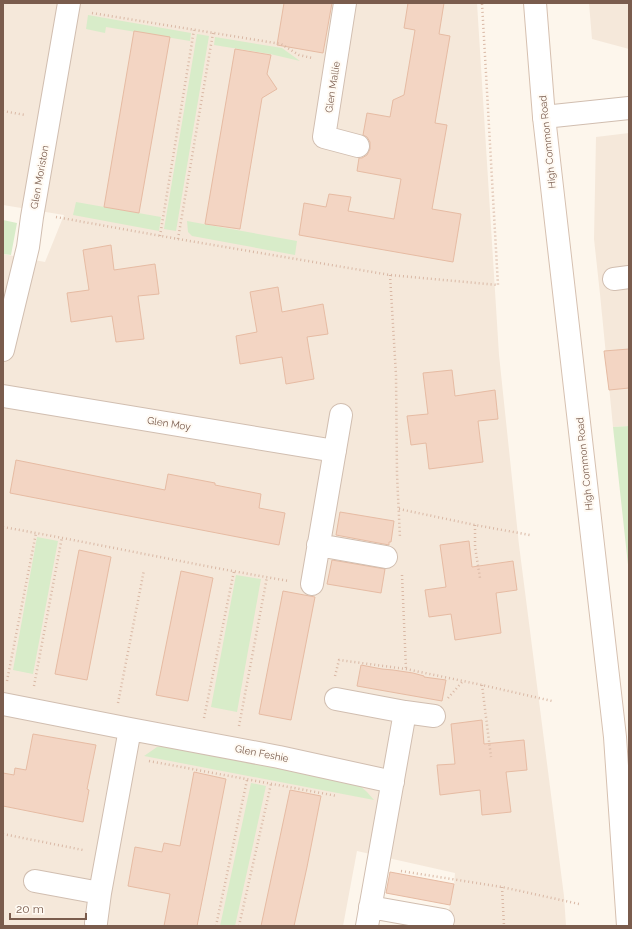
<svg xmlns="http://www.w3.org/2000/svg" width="632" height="929" font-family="Raleway,sans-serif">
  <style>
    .residential { fill: #f5e8da }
    .green { fill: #d8ecc9 }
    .building { fill: #f3d5c3; stroke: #e6bba3 }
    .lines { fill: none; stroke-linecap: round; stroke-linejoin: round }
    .street-casing { stroke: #d1beb0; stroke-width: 24 }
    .secondary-casing { stroke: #d6c0b0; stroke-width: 24 }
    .path { stroke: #d9b8a5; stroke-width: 2.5; stroke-dasharray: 1 3; stroke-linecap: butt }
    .street { stroke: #fff; stroke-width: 22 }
    .secondary { stroke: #fff; stroke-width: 22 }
    .labels { text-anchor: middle; stroke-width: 4; stroke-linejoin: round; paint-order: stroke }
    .street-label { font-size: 10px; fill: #7a5c4d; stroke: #fffaf3 }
  </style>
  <rect width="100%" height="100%" fill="#fdf6ec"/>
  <path class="residential" d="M 3,3 L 477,3 L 499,355 L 519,545 L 564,896 L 566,926 L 446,926 L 454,884 L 455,873 L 357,851 L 343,926 L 3,926 L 3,254 L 45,262 L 64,215 L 3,205 Z
    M 589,3 L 629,3 L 629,49 L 592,39 Z
    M 629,133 L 629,426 L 613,427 L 600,294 L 594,239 L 596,137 Z"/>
  <path class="green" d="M 88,15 L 191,33 L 190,41 L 106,27 L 105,33 L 86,29 Z
    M 197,34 L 209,36 L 176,231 L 164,229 Z
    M 215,37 L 282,48 L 300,61 L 270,54 L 214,45 Z
    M 76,202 L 161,217 L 159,231 L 73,215 Z
    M 3,220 L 17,223 L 11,255 L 3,254 Z
    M 187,221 L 297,241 L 295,255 L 192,236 L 188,232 Z
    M 629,426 L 629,574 L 613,427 Z
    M 37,537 L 58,541 L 33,674 L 13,670 Z
    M 236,575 L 261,579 L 237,712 L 211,707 Z
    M 169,746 L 358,784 L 367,792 L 374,800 L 144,756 L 157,747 Z
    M 251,783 L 266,786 L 235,926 L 220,926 Z"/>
  <path class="building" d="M 284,3 L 332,3 L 323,53 L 277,45 Z
    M 408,3 L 444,3 L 439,34 L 450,36 L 435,123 L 447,125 L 432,209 L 461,214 L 453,262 L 299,235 L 304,203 L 326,207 L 329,194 L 351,197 L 348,211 L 394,219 L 401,179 L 357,171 L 359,158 L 362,158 L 367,155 L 370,149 L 370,142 L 367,137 L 363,135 L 367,113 L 390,117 L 393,100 L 404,95 L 415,30 L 404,28 Z
    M 134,31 L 170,37 L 139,213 L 104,207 Z
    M 235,49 L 271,55 L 267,74 L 277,89 L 262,98 L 240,229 L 205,224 Z
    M 111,245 L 114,270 L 155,264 L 159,294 L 138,296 L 144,339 L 116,342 L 112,316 L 71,322 L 67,293 L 89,290 L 83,250 Z
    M 278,287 L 282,312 L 323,304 L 328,334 L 307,337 L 314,379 L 286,384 L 282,357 L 240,364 L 236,336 L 257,332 L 250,292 Z
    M 629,349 L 629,388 L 609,390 L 604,351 Z
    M 452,370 L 455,396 L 495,390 L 498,419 L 478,421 L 483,462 L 429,469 L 426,443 L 411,445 L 407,416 L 428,414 L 423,373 Z
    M 16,460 L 165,490 L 168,474 L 215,483 L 215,485 L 261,494 L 259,508 L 285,513 L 279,545 L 10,493 Z
    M 340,512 L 394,521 L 391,542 L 389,542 L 389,545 L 336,535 Z
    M 469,541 L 472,567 L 513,561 L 517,590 L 496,593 L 501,633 L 455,640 L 451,614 L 429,617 L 425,590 L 446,587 L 440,545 Z
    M 79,550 L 111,557 L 87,680 L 55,674 Z
    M 332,560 L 385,569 L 381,593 L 327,584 Z
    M 181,571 L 213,578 L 188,701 L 156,695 Z
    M 283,591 L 315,597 L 291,720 L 259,714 Z
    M 361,665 L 382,669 L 393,670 L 413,673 L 424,676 L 424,677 L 446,680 L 442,701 L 357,686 Z
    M 482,720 L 484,744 L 524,740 L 527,770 L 506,772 L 511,812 L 482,815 L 480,790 L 440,795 L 437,765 L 455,764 L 451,724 Z
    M 33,734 L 96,745 L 87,789 L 89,790 L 83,822 L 3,806 L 3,773 L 14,775 L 15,768 L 26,770 Z
    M 194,772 L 226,779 L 207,876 L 197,926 L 164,926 L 170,894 L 128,886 L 135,847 L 162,852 L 164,843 L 180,846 Z
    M 290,790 L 321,796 L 307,867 L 294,926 L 261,926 Z
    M 390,872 L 454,884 L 450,905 L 386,893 Z"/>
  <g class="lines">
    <g class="street-casing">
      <path id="street" d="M 345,3 L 324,137 L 358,146
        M 544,117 L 629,108
        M 614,279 L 629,277
        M 3,350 L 28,247 L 32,217 L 69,3
        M 3,396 L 335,451
        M 318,545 L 386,557
        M 312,584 L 341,415
        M 336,699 L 405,712 L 434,716
        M 3,704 L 130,729 L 279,757 L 393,782
        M 35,881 L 100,893
        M 370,907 L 443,920
        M 96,923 L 100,893 L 130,729
        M 367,926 L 405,712"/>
    </g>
    <g class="secondary-casing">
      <path id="secondary" d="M 535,3 L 544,117 L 615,737 L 628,926"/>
    </g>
    <path class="path" d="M 92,13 L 281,44 L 299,55 L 312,58
      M 3,111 L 25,115
      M 56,217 L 178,239 L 390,275 L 498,285 L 482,3
      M 160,236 L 194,30
      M 178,239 L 213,33
      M 390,275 L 396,375 L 397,475 L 400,538
      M 399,509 L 475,525 L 530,535
      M 475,525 L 475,547 L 480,578
      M 3,527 C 99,544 194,565 289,581
      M 402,575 L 406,669
      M 335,676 L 339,660 L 406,669 L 482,685 L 552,701
      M 7,681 L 36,533
      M 482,685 L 491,757
      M 34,686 L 62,537
      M 448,698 L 463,681
      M 118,703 L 144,570
      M 204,718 L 234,571
      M 239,726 L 267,577
      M 149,761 L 337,796
      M 3,834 L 83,850
      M 401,871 L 502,887 L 579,904
      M 502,887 L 504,926
      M 216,926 L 247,780
      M 239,926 L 271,784"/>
    <use href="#street" class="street"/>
    <use href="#secondary" class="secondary"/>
  </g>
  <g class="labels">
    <g class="street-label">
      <text transform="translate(332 87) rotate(-81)" y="4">Glen Mallie</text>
      <text transform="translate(547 142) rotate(-96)" y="4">High Common Road</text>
      <text transform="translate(39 177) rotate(-80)" y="4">Glen Moriston</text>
      <text transform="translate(169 423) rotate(9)" y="4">Glen Moy</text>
      <text transform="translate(584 464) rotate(-96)" y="4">High Common Road</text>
      <text transform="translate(262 753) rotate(11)" y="4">Glen Feshie</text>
    </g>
  </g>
  <rect width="632" height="929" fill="none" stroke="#7a5c4d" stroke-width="8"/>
  <path d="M10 913v6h76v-6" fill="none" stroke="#7a5c4d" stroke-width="2"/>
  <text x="16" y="913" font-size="12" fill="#7a5c4d" stroke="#fffaf3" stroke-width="3" paint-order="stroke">20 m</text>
</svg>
